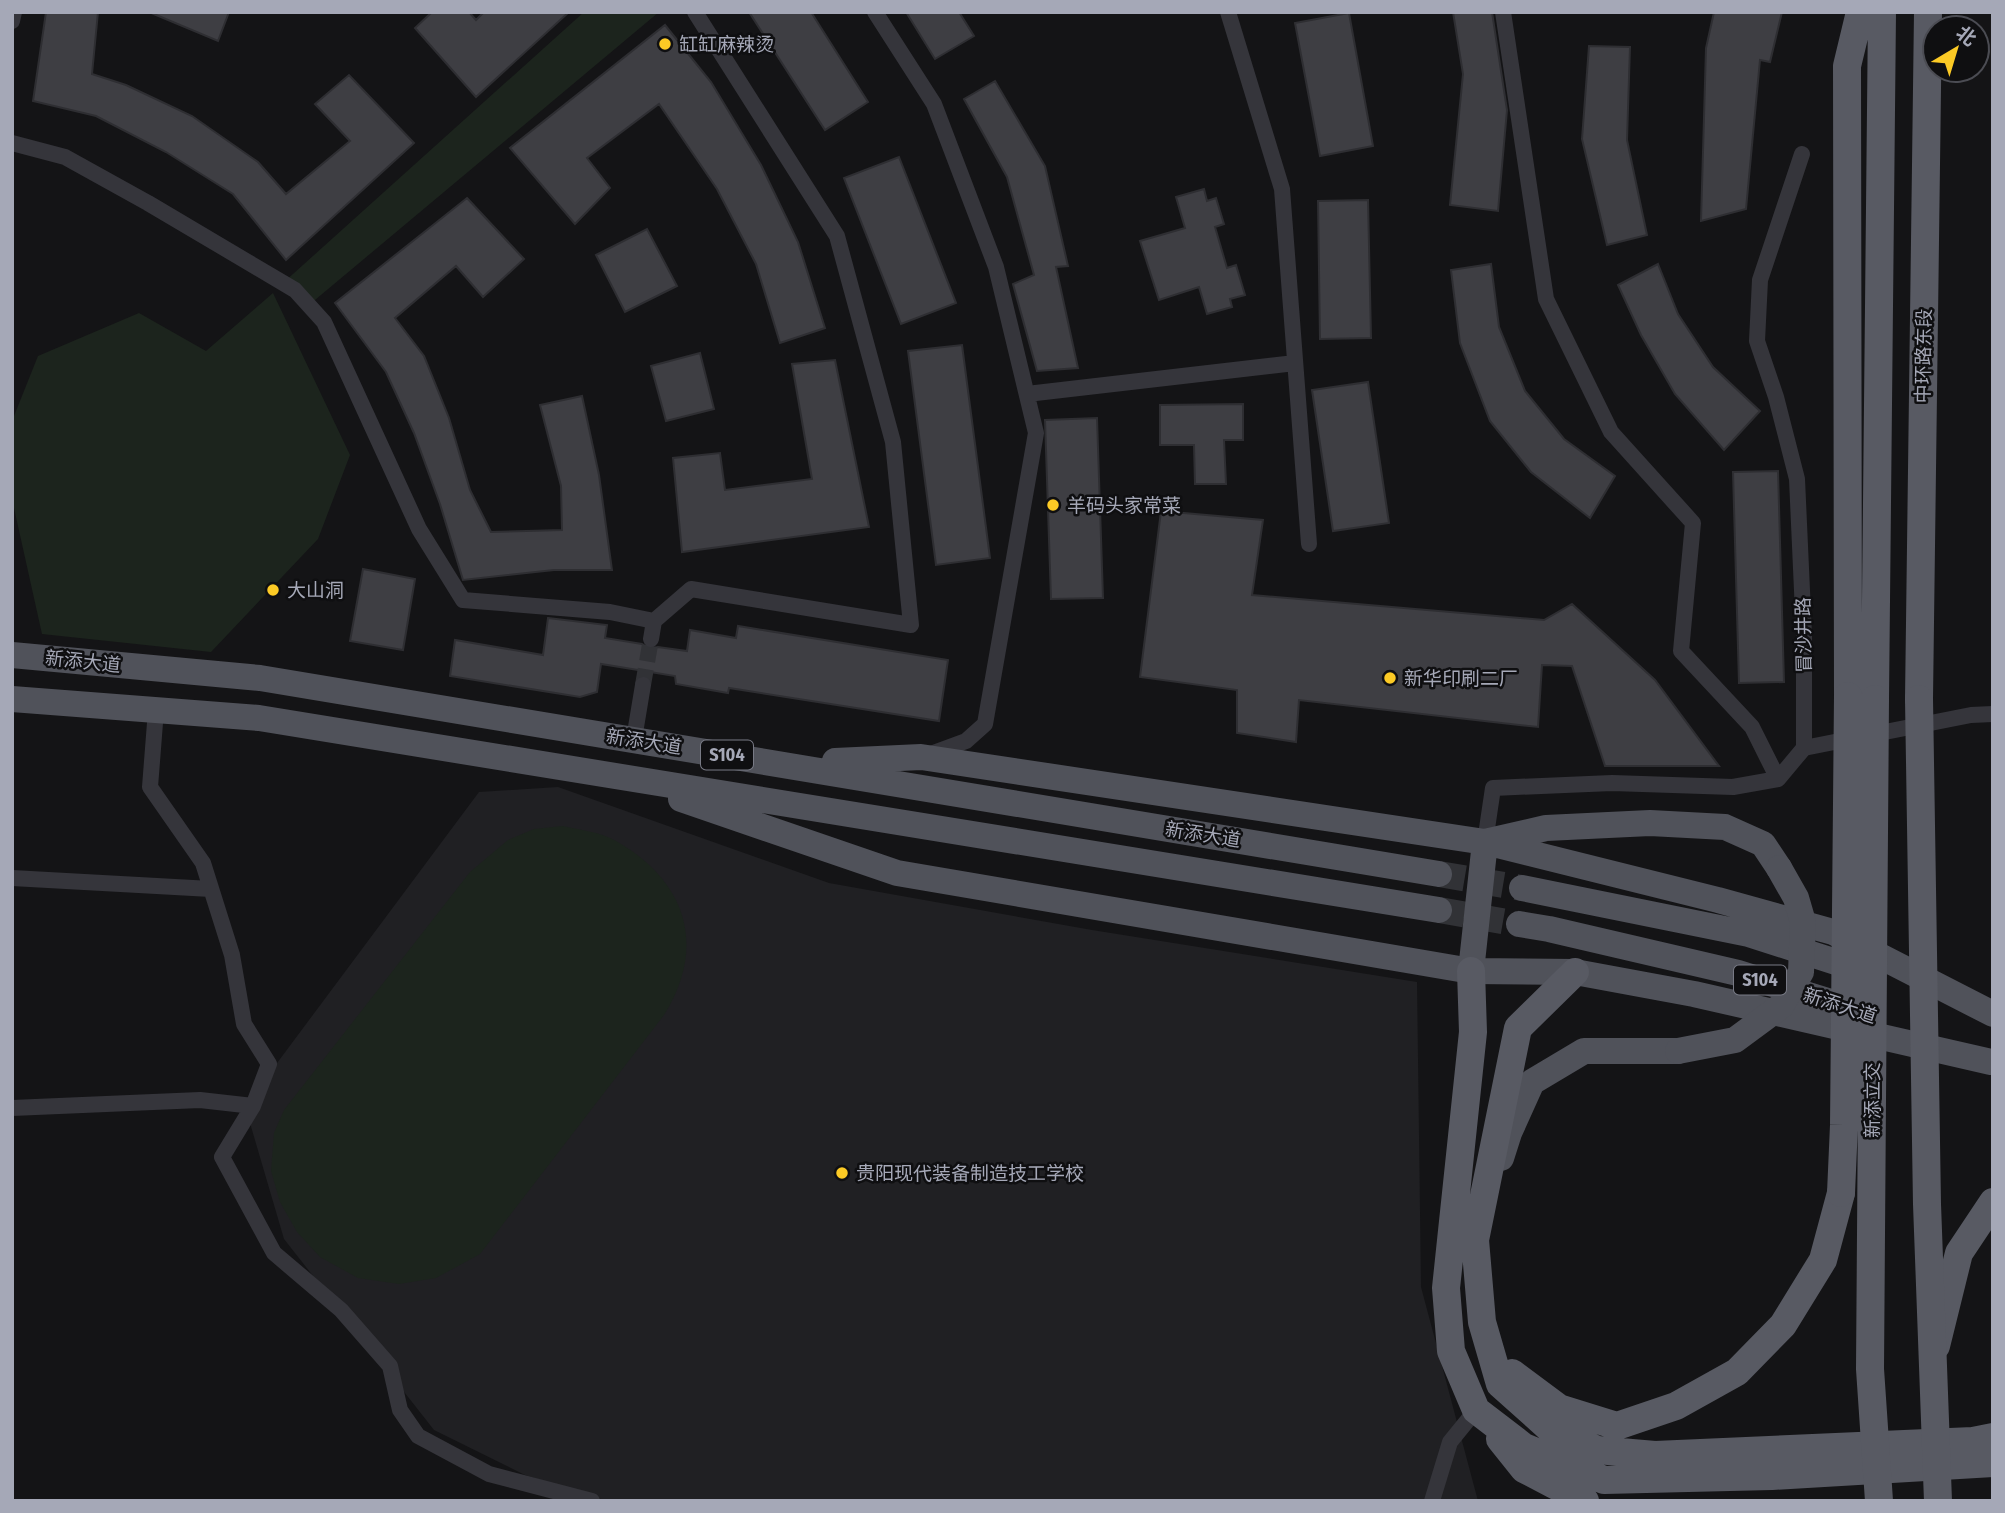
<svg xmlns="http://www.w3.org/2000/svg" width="2005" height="1513" font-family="'Fira Sans Condensed','Noto Sans SC',sans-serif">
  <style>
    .built { fill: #202023 }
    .green { fill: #1c241d }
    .building { fill: #3e3e43; stroke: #2e2e32; stroke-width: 2 }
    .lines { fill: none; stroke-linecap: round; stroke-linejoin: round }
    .minor-tunnel { stroke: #313236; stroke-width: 16; stroke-dasharray: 16 8; stroke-linecap: butt }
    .primary-tunnel { stroke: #313236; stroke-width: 26; stroke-dasharray: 26 13; stroke-linecap: butt }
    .minor { stroke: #35353b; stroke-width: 16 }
    .primary { stroke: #50525a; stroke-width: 26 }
    .trunk { stroke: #585a63; stroke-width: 28 }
    .primary-bridge { stroke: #50525a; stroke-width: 26 }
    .trunk-bridge { stroke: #585a63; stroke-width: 28 }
    .poi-dot { fill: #fcca25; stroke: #0f0f11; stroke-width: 2.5 }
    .labels { text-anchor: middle; stroke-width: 5; stroke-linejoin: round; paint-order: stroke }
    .shield { fill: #0f0f11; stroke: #787a85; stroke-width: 2 }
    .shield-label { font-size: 18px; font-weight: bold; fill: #a5a8b7 }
    .poi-label { font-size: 19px; fill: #a5a8b7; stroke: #0f0f11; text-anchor: start }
    .street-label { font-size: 19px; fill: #a5a8b7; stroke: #0f0f11 }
  </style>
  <rect width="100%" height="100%" fill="#141416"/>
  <path class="built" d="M 558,787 L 829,883 L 1092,930 L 1417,982 L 1421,1287 L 1478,1501 L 607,1501 L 525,1475 L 434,1430 L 284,1239 L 245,1106 L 479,792 Z"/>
  <path class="green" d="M 584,12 L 659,12 L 309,305 L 283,283 Z
    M 273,293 L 350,455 L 318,539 L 211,652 L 42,634 L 12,499 L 12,421 L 38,356 L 139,313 L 206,351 Z
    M 563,826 C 580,830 601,832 616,841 C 685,880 708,945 664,1015 L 480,1254 L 436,1278 L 399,1284 L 358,1278 L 320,1257 L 297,1232 L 280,1202 L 271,1171 L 274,1133 L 284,1110 L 470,872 L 508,840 L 534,829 Z"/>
  <path class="building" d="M 46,12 L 98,12 L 92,74 L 126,85 L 192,116 L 258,162 L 286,194 L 350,141 L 315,104 L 349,75 L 414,143 L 286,260 L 233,194 L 166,152 L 96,116 L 33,101 Z
    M 149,12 L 229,12 L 218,41 Z
    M 432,12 L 469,12 L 476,20 L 484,12 L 569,12 L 476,97 L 415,28 Z
    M 749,12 L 811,12 L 868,102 L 825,130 Z
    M 906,12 L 959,12 L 974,36 L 935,59 Z
    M 1453,12 L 1492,12 L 1507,110 L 1498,211 L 1450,205 L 1463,74 Z
    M 1714,12 L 1782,12 L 1770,62 L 1760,60 L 1746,209 L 1701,221 L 1706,48 Z
    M 1349,13 L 1373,146 L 1320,156 L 1295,23 Z
    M 665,25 L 711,82 L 761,165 L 798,242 L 825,328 L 780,343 L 756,264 L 717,189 L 659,104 L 587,158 L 610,188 L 575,224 L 510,148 Z
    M 1589,46 L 1630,47 L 1627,140 L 1647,235 L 1607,245 L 1582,139 Z
    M 995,81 L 1045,166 L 1068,266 L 1056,267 L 1078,368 L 1037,371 L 1013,284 L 1034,275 L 1007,177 L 964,99 Z
    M 899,157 L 956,303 L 901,324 L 844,178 Z
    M 1204,189 L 1207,201 L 1216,198 L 1224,224 L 1215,227 L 1227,268 L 1236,265 L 1245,295 L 1230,299 L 1232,307 L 1207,314 L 1199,287 L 1159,300 L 1140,241 L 1185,228 L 1176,197 Z
    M 467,198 L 524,259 L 483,297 L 456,266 L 395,318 L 424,356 L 449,418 L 470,490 L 491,532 L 562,530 L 561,486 L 540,405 L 582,396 L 599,475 L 612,570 L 554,570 L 463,580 L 440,504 L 414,433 L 386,372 L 335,303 Z
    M 1368,200 L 1371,338 L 1320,339 L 1318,201 Z
    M 647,229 L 677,286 L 625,312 L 596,255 Z
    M 1491,264 L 1499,327 L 1525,391 L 1564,439 L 1615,476 L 1590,518 L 1531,472 L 1490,421 L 1460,343 L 1451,270 Z
    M 1658,264 L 1678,314 L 1713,367 L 1760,411 L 1724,450 L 1675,394 L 1641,335 L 1618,285 Z
    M 962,345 L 990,558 L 936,565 L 908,351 Z
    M 700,353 L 714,409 L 666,421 L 651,366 Z
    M 835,360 L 869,527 L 682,552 L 673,458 L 720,453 L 725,490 L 812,479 L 792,364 Z
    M 1368,382 L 1389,523 L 1333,531 L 1312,390 Z
    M 1243,404 L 1243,440 L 1224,440 L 1226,484 L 1195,484 L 1194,445 L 1160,445 L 1160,405 Z
    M 1097,418 L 1103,598 L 1051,599 L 1045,420 Z
    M 1778,471 L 1784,682 L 1739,683 L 1733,472 Z
    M 1161,511 L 1263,520 L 1252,595 L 1544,620 L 1572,604 L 1655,680 L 1719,766 L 1605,766 L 1572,666 L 1542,665 L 1538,727 L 1299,700 L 1296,742 L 1237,733 L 1237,690 L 1140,677 Z
    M 363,569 L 415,579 L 403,650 L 350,641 Z
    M 548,618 L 607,625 L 605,638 L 642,644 L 650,649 L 658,647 L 687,651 L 690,630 L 736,638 L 738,626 L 948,660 L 939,721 L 729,688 L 728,693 L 676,684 L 675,676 L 601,664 L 597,692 L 580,697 L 450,676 L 455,640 L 543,655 Z"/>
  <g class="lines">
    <path class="minor-tunnel" d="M 643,685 L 651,639"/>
    <path class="primary-tunnel" d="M 1439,874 L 1522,888
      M 1439,910 L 1519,924"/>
    <path class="minor" d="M 875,12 L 934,104 L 996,267 L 1036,433 L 985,724 L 966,741 L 928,755
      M 1228,12 L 1282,189 L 1309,544
      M 1503,12 L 1546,299 L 1611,432 L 1693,523 L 1681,651 L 1752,727 L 1778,779
      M 12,21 L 14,12
      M 12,143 L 65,157 L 148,203 L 295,290 L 324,322 L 419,529 L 463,600 L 610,612 L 654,621 L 691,589 L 911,625 L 893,442 L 837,236 L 695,12
      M 1027,394 L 1295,363
      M 651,639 L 654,621
      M 156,710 L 150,787 L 203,863 L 232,955 L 244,1024 L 269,1064 L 253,1106 L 222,1157 L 274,1253 L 341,1310 L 390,1366 L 400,1410 L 418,1436 L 489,1474 L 592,1501
      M 634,739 L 643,685
      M 1804,748 L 1971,715 L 1993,714
      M 1485,842 L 1493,788 L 1612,783 L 1733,787 L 1778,779 L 1804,748 L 1804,635 L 1797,479 L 1776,397 L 1757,341 L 1760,280 L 1802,154
      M 12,878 L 211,889
      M 12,1108 L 200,1100 L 253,1106
      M 1432,1501 L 1450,1442 L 1476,1410"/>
    <path class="primary" d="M 12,655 L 260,678 L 1439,874
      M 12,699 L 259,718 L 1439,910
      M 835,761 L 921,757 L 1485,842 L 1718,900 L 1833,932 L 1993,1014
      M 681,799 L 897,873 L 1471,971 L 1575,972 L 1694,994 L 1991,1062
      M 1522,888 L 1749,934 L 1864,971
      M 1519,924 L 1549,929 L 1738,973 L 1866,1013
      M 1471,971 L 1485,842 L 1546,828 L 1650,823 L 1725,827 L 1763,844 L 1779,868
      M 1501,1158 L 1509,1133 L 1532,1082 L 1584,1051 L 1678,1051"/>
    <path class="trunk" d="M 1848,696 L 1847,66 L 1860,12
      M 1875,699 L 1882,12
      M 1919,699 L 1928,12
      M 1471,971 L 1473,1032 L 1446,1288 L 1451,1351 L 1476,1410 L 1524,1447 L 1604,1480 L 1772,1476 L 1993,1463
      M 1575,972 L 1518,1028 L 1475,1240 L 1482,1322 L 1500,1384 L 1548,1427 L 1597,1450 L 1655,1455 L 1973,1441 L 1993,1437
      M 1936,1346 L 1959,1253 L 1993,1202
      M 1512,1373 L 1559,1408 L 1617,1426 L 1676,1406 L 1737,1372 L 1783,1325 L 1823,1260 L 1841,1193
      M 1500,1439 L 1524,1469 L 1585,1501"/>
    <path class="primary-bridge" d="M 1678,1051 L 1735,1040 L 1781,1006 L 1801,972 L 1803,922 L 1796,898 L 1779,868"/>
    <path class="trunk-bridge" d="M 1875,699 L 1870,1369 L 1879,1501
      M 1919,699 L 1927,1204 L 1938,1501
      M 1841,1193 L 1844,1125 L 1848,696"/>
  </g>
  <g class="poi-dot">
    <circle cx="665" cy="44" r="7"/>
    <circle cx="1053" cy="505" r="7"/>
    <circle cx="273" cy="590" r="7"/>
    <circle cx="1390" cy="678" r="7"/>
    <circle cx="842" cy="1173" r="7"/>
  </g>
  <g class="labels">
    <g class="shield">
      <rect x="701" y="740.5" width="52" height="29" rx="5"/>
      <rect x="1734" y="965.5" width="52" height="29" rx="5"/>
    </g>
    <g class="shield-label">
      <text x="727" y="761">S104</text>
      <text x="1760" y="986">S104</text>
    </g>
    <g class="poi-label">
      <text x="679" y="51">缸缸麻辣烫</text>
      <text x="1067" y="512">羊码头家常菜</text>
      <text x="287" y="597">大山洞</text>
      <text x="1404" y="685">新华印刷二厂</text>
      <text x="856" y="1180">贵阳现代装备制造技工学校</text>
    </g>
    <g class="street-label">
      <text transform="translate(1923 356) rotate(-89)" y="7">中环路东段</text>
      <text transform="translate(1803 635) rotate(-91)" y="7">冒沙井路</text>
      <text transform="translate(83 661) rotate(6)" y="7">新添大道</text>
      <text transform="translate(644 741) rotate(9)" y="7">新添大道</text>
      <text transform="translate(1203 834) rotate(9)" y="7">新添大道</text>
      <text transform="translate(1840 1005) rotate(18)" y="7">新添大道</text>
      <text transform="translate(1872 1100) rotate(-90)" y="7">新添立交</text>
    </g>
  </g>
  <rect width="2005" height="1513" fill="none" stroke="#a5a8b7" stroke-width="28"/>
  <g transform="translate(1956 49) rotate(38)"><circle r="33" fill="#0f0f11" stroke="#4b4c53" stroke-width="2"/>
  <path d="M0-5L12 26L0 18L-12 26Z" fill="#fcca25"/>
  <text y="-10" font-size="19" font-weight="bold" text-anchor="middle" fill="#a5a8b7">北</text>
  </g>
</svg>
